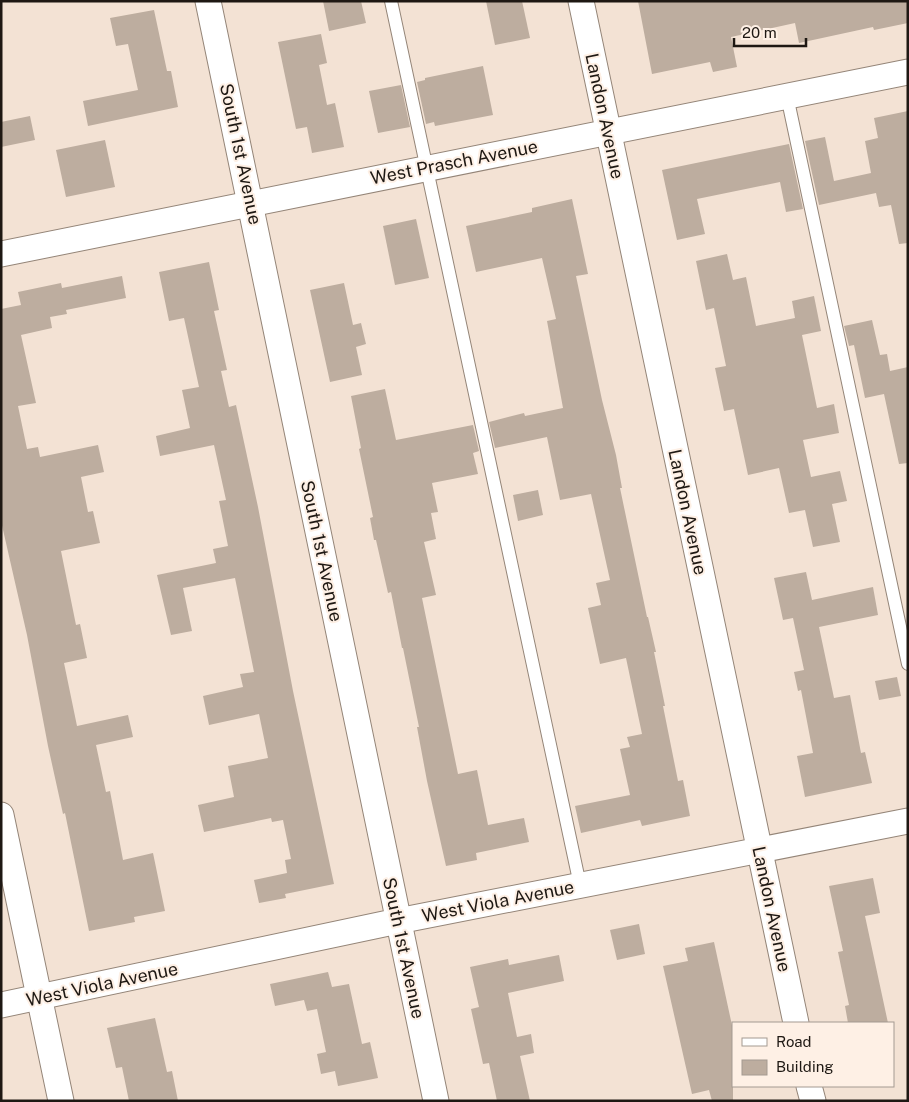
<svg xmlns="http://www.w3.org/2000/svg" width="909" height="1102" font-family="'Public Sans',sans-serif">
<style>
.building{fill:#bdad9f}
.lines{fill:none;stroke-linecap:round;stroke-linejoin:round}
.service-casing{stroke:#948578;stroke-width:14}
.minor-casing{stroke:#948578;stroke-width:27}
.service{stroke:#fff;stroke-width:12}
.minor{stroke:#fff;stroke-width:25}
.labels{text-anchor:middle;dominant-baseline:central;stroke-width:4;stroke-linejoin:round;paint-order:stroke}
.street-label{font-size:18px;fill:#1e1813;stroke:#fef0e5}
</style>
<rect width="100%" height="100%" fill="#f3e2d4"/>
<g class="building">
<path d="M323 1H361L366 23 329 31Z"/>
<path d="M486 1H522L530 38 495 45Z"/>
<path d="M638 1H908V23L874 30 873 27 799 43 795 23 731 37 737 67 713 72 710 62 652 74Z"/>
<path d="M154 10 167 71H171L178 107 88 126 83 101 138 90 128 44 116 46 110 18Z"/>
<path d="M321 34 327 63 319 65 327 105 335 103 344 147 312 153 307 127 296 129 278 42Z"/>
<path d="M483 66 493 115 435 126 434 122 426 124 417 82 425 80V78Z"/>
<path d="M401 85 410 127 378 133 369 91Z"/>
<path d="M908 111V243L899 244 891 205 879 207 876 193 819 205 805 141 825 137 834 181 871 173 865 141 878 138 874 118Z"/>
<path d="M30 116 35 140 1 147V122Z"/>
<path d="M105 140 115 187 66 197 56 150Z"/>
<path d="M789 144 803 209 786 212 780 182 697 199 705 234 677 240 662 170Z"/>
<path d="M572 199 588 274 576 276 602 400 616 455 622 488H620L647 617H648L656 652H654L665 706H663L678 781 683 780 690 816 642 826 640 820 581 833 575 806 630 795 620 749 630 747 627 737 642 734 626 658 600 664 588 608 601 605 596 583 610 580 591 494 560 500 547 437 495 448 489 422 524 413 525 416 563 408 547 321 556 319 542 258 476 272 466 226 532 212V208Z"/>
<path d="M416 219 429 278 395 285 383 226Z"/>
<path d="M727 254 733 280 746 277 756 326 795 318 792 301 814 296 821 331 802 335 817 408 834 404 839 433 803 440 811 477 840 471 847 501 832 504 840 542 813 547 805 510 789 513 779 468 748 475 734 409 724 411 715 368 726 366 714 308 706 310 696 261Z"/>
<path d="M209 262 219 310 214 311 227 370 221 371 229 407 236 405 258 507 293 691 334 884 285 894 286 898 259 903 254 880 287 873 285 860 291 859 283 820 272 822 271 818 204 832 198 805 234 797 228 766 268 758 259 714 209 725 203 696 243 687 240 674 254 672 235 578 183 588 192 631 171 635 157 575 216 563 213 549 228 546 219 501 226 500 214 445 160 456 156 436 190 428 182 390 199 387 184 318 169 321 159 272Z"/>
<path d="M122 276 126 298 66 310 67 314 50 317 52 328 21 335 36 403 18 406 27 449 38 447 40 457 98 445 104 472 81 477 88 512 93 511 100 543 61 551 76 625 80 624 87 658 64 663 77 726 128 715 133 737 96 745 106 792 110 791 123 860 153 853 165 911 134 917 135 922 89 931 65 813 63 814 48 746 27 635 1 521V309L21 305 18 292 61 283 62 288Z"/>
<path d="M344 283 353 325 361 323 366 344 356 347 362 375 330 382 310 290Z"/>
<path d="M872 320 880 355 887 354 890 371 908 367V463L899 464 884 394 865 398 854 345 849 346 844 326Z"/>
<path d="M385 389 396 440 473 425 479 451 473 453 478 474 432 483 438 512 431 513 436 539 424 542 436 595 422 598 458 774 477 770 488 825 524 818 529 842 476 853 477 860 446 866 427 781 417 727H419L403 648H402L391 592 388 593 376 540H374L370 518 373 517 359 449 361 448 351 396Z"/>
<path d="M538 490 543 515 518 521 513 495Z"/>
<path d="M806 572 812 600 873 587 878 615 819 627 834 698 850 695 861 753 865 752 872 783 805 797 797 756 813 753 801 690 798 691 794 672 804 670 793 618 783 620 774 578Z"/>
<path d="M897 677 901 696 879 700 875 681Z"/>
<path d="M873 878 880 913 865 916 888 1023H848L845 1006 849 1005 838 952 843 951 829 886Z"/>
<path d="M639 924 645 954 617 960 610 930Z"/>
<path d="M714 942 733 1030V1101H712L709 1090 692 1094 663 966 688 961 685 948Z"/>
<path d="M559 955 564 981 508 993 517 1037 531 1034 534 1053 520 1056 530 1101H497L489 1063 483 1064 471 1009 479 1007 470 967 508 959 509 965Z"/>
<path d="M328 972 332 987 349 984 362 1044 370 1042 378 1078 338 1086 335 1071 321 1074 317 1054 326 1052 317 1009 307 1011 304 1000 275 1006 270 984Z"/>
<path d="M155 1018 167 1072 172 1071 178 1101H129L122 1067 116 1068 107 1028Z"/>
</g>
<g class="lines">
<defs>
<g id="service">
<path d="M391 1 580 885"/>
<path d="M787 96 908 664"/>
</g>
<g id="minor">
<path d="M208 1 436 1101"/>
<path d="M581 1 796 1023"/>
<path d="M1 254 908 72"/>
<path d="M1 815 61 1101"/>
<path d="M1 1005 398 921 908 821"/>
<path d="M809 1086 813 1101"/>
</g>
</defs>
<use href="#service" class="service-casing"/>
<use href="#minor" class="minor-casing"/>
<use href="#service" class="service"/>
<use href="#minor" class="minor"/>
</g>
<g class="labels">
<g class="street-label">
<text transform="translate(605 116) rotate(78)">Landon Avenue</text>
<text transform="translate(241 154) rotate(78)">South 1st Avenue</text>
<text transform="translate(454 162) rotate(-11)">West Prasch Avenue</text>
<text transform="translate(688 512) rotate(78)">Landon Avenue</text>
<text transform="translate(322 551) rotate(78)">South 1st Avenue</text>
<text transform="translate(498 901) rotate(-11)">West Viola Avenue</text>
<text transform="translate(772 909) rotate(78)">Landon Avenue</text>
<text transform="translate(404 948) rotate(78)">South 1st Avenue</text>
<text transform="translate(102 984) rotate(-12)">West Viola Avenue</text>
</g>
</g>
<rect width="909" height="1102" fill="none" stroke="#1e1813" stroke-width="5"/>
<rect x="732" y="1022" width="162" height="65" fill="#fef0e5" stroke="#a49a91"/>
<rect x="742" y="1038" width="25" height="8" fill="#ffffff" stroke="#a49a91"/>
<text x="776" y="1047" font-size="15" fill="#1e1813">Road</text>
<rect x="742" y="1060" width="25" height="15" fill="#bdad9f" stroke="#a49a91"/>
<text x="776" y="1072" font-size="15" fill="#1e1813">Building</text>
<path d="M734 38v8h72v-8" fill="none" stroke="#1e1813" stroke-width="2.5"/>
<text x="742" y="38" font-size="15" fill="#1e1813" stroke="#fef0e5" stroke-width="4" paint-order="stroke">20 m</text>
</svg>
